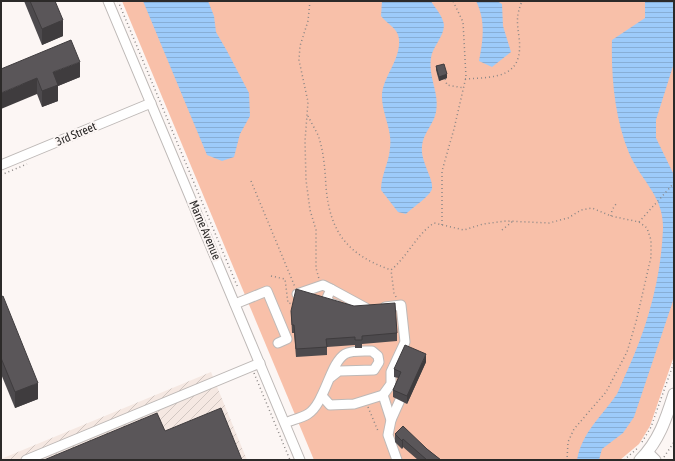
<svg xmlns="http://www.w3.org/2000/svg" width="675" height="461" font-family="'Asap Condensed',sans-serif">
<style>
.industrial{fill:url(#industrial-furrows)}
.green{fill:#f8c0a9}
.water{fill:url(#water-rules)}
.lines{fill:none;stroke-linecap:round;stroke-linejoin:round}
.minor-casing{stroke:#beb9b7;stroke-width:11}
.major-casing{stroke:#beb9b7;stroke-width:13}
.path{stroke:#8b8786;stroke-width:1.5;stroke-dasharray:1 3;stroke-linecap:butt}
.minor{stroke:#fff;stroke-width:9}
.major{stroke:#fff;stroke-width:11}
.wall{fill:#4d4a4d}
.shaded-wall{fill:#3f3c3e}
.building{fill:#5a5659;stroke:#3f3c3e}
.labels{text-anchor:middle;dominant-baseline:central;stroke-width:4;stroke-linejoin:round;paint-order:stroke}
.street-label{font-size:12px;fill:#2c2a29;stroke:#fcf6f4}
</style>
<defs>
<pattern id="industrial-furrows" width="10" height="10" patternUnits="userSpaceOnUse"><rect width="10" height="10" fill="#f5e8e2"/><path d="M-1 1l2-2M0 10L10 0M9 11l2-2" fill="none" stroke="#d2c7c2"/></pattern>
<pattern id="water-rules" width="6" height="5" patternUnits="userSpaceOnUse"><rect width="6" height="5" fill="#9dcbfa"/><path d="M0 2.5h6" fill="none" stroke="#87aed6"/></pattern>
</defs>
<rect width="100%" height="100%" fill="#fcf6f4"/>
<path class="industrial" d="M211 372 247 460H1V459Z"/>
<path class="green" d="M122 1H674V356L650 426 639 444 620 460H314Z"/>
<g class="water">
<path d="M143 1H208L214 16 216 32 227 51 249 93 250 116 240 134 234 157 222 161 207 155Z"/>
<path d="M382 1H431C435 8 443 16 444 25 444 37 432 47 431 58 428 77 440 94 436 112 434 124 423 133 422 146 420 161 434 179 432 189 430 196 412 208 406 214L398 212 381 190C381 175 389 163 390 148 393 131 381 112 382 94 384 75 401 59 399 39 398 28 387 24 381 16Z"/>
<path d="M476 1H497L502 4 503 26 511 52 492 67 479 61C483 40 486 21 476 1Z"/>
<path d="M645 1H674V63L656 120V138L674 175V298L634 417 623 433 602 449 599 460H577C582 432 602 416 617 394 621 386 624 377 628 369 648 325 661 278 663 229 664 196 641 181 629 153 615 119 611 78 612 40L645 18Z"/>
</g>
<g class="lines">
<defs>
<g id="minor">
<path d="M108 1 300 460"/>
<path d="M1 165 151 103"/>
<path d="M297 294 323 285 331 289"/>
<path d="M235 304 267 291 287 339 278 343"/>
<path d="M337 305 330 303 327 298 331 289 366 308"/>
<path d="M383 395 391 420 388 435 397 460"/>
<path d="M322 396 330 405 354 404 383 395 391 384V372L405 342 401 305 385 307"/>
<path d="M391 420 400 400"/>
<path d="M285 423C292 420 301 418 308 414 325 403 330 363 345 354 351 350 365 351 372 351L378 356 379 362 374 370 339 371 330 378"/>
<path d="M648 452 656 460"/>
<path d="M26 460 260 363"/>
</g>
<path id="major" d="M640 460C659 441 666 419 674 394"/>
</defs>
<use href="#minor" class="minor-casing"/>
<use href="#major" class="major-casing"/>
<g class="path">
<path d="M118 1 238 288"/>
<path d="M310 1 308 21 300 46 299 60 308 102 305 141 306 180 310 210 316 230V268L319 279"/>
<path d="M445 79 447 85 464 88"/>
<path d="M465 79C497 77 524 78 519 37 517 22 516 16 522 1"/>
<path d="M308 116C311 122 315 129 318 135 324 152 325 170 326 187 330 233 348 255 391 270"/>
<path d="M1 175 27 164"/>
<path d="M251 181 295 287"/>
<path d="M611 216 612 210 616 204"/>
<path d="M639 222 674 183"/>
<path d="M442 225V171L454 129 466 77 463 22 453 1"/>
<path d="M502 230 513 221"/>
<path d="M271 276 285 279 288 303 294 304"/>
<path d="M396 297 394 293 391 270C408 256 416 235 434 223L464 230 483 224 506 221 549 223 568 218 581 210 592 208 611 216 639 222 647 228 651 240V257L636 322 627 352 606 392 574 429 568 442 567 460"/>
<path d="M254 373 290 460"/>
<path d="M368 407 378 431"/>
<path d="M642 442 651 427 674 362"/>
<path d="M664 457 674 442"/>
<path d="M624 460 639 447"/>
</g>
<use href="#minor" class="minor"/>
<use href="#major" class="major"/>
</g>
<g class="wall">
<path d="M24 1H55L63 36 42 45Z"/>
<path d="M436 66 447 78 439 81 436 70Z"/>
<path d="M1 69 80 77 58 86V101L42 107 37 94Z"/>
<path d="M1 297 38 399 15 408 1 374Z"/>
<path d="M291 311 397 333V341L362 344V348H355V345L327 347V355L296 357 294 333H292Z"/>
<path d="M426 362 407 404 393 397V390L398 378 394 377V369Z"/>
<path d="M395 434 427 449 441 460H418L403 447 402 449 395 442Z"/>
</g>
<g class="shaded-wall">
<path d="M63 20V36L42 45V29Z"/>
<path d="M80 62V77L58 86V101L42 107V91L53 72Z"/>
<path d="M447 74V78L439 81V77Z"/>
<path d="M37 78V94L1 109V93Z"/>
<path d="M426 354V362L407 404V396Z"/>
<path d="M38 383V399L15 408V392Z"/>
<path d="M403 439V447L402 449V441Z"/>
</g>
<g class="building">
<path d="M30 1H55L63 20 42 29Z"/>
<path d="M71 40 80 62 53 72 58 85 42 91 37 78 1 93V69Z"/>
<path d="M444 64 447 74 439 77 436 66Z"/>
<path d="M296 289 354 306 395 303 397 333 362 336V340H355V337L326 339 327 347 296 349 294 325H292L291 311Z"/>
<path d="M3 296 38 383 15 392 1 358V297Z"/>
<path d="M405 345 426 354 407 396 393 390 401 372 394 369Z"/>
<path d="M221 408 242 460H44L157 413 165 431Z"/>
<path d="M403 426 427 449 441 460H427L403 439 402 441 395 434Z"/>
</g>
<g class="labels">
<g class="street-label">
<text transform="translate(76 134) rotate(-23)">3rd Street</text>
<text transform="translate(205 230) rotate(67)">Marne Avenue</text>
</g>
</g>
<rect width="675" height="461" fill="none" stroke="#2c2a29" stroke-width="4"/>
</svg>
